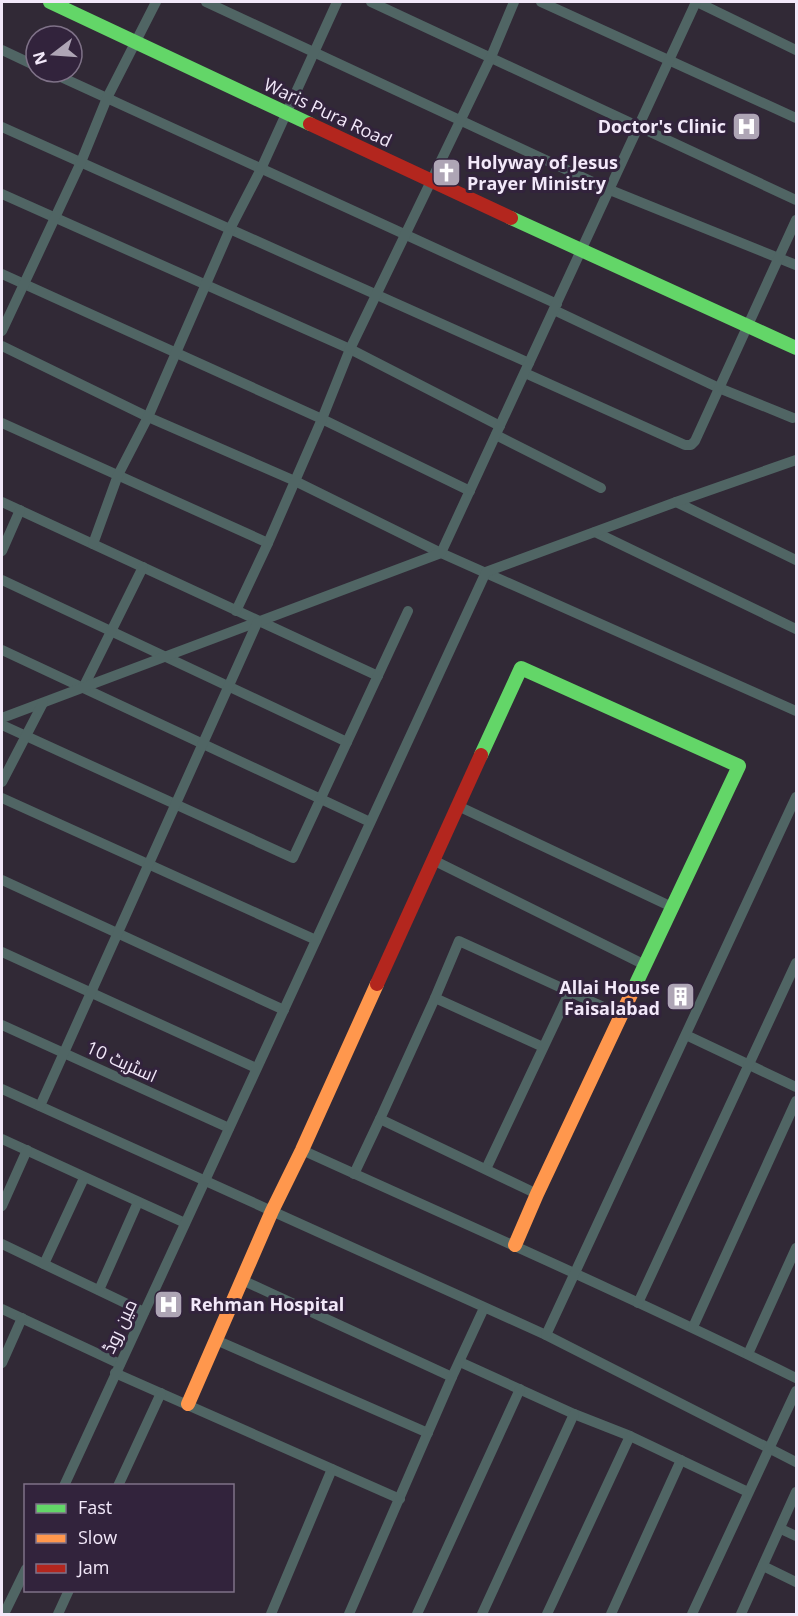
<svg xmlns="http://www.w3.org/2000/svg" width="798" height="1616" font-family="'Open Sans',Cairo,sans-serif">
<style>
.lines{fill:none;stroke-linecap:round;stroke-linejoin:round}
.street{stroke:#506564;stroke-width:10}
.fast{stroke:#63d668;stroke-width:14}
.slow{stroke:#ff974d;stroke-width:14}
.jam{stroke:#b3261e;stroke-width:14}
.labels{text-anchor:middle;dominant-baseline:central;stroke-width:6;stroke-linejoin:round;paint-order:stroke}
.street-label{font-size:18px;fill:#f2e8f9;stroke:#32233c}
.poi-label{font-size:18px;font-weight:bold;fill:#f2e8f9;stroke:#32233c;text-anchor:end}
</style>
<rect width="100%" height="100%" fill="#312936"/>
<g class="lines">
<g class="street">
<path d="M206 2 610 190 796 265"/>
<path d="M371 2 796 200"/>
<path d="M541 2 796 118"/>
<path d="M697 2 796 50"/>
<path d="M2 50 36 66"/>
<path d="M50 72 557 304"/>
<path d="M2 127 529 363"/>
<path d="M2 194 350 349 500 426"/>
<path d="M2 274 322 419 470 491"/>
<path d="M554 310 719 388 793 418"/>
<path d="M2 331 81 162 107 98 156 2"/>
<path d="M2 346 148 417 295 481 441 553 796 711"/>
<path d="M525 373 685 445H691L695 441 796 220"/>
<path d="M2 423 268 543"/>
<path d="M496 435 601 488"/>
<path d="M2 502 378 676"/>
<path d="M676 502 796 560"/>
<path d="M595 532 796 629"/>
<path d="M93 544 118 475 148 417 230 229 261 169 337 2"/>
<path d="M2 551 20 510"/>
<path d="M2 580 347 742"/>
<path d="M236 611 268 543 322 419 350 349 491 57 514 2"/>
<path d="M2 650 370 822"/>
<path d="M83 688 143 567"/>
<path d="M2 718 441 553 696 2"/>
<path d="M2 725 293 858 408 611"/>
<path d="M2 782 43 703"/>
<path d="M2 798 316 940"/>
<path d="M458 806 672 907"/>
<path d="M433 860 645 965"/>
<path d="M2 880 284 1010"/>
<path d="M2 952 256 1068"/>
<path d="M435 998 543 1047"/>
<path d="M2 1025 229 1128"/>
<path d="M686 1035 796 1087"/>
<path d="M2 1089 546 1335 796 1462"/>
<path d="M40 1106 257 623"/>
<path d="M2 1139 185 1223"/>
<path d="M302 1150C467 1225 634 1298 796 1378"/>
<path d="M486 1169 570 991"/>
<path d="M354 1174 380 1119"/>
<path d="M537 1194 380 1119 435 998 459 941 621 1015"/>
<path d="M2 1206 27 1150"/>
<path d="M2 1244 144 1312"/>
<path d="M44 1264 84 1178"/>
<path d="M242 1280 452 1377"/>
<path d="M99 1290 138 1202"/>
<path d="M638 1303 796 963"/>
<path d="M2 1309 120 1364"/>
<path d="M693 1327 796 1101"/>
<path d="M546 1335 796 797"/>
<path d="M216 1340 428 1433"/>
<path d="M748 1354 796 1248"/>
<path d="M460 1362 574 1414 630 1436 748 1492"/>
<path d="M2 1363 22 1318"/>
<path d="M115 1373 400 1499"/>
<path d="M64 1486 486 572 676 502 796 460"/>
<path d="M118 1486 161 1393"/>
<path d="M781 1529 796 1536"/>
<path d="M763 1566 796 1582"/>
<path d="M4 1614 26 1569"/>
<path d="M58 1614 69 1590"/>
<path d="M271 1614 332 1469"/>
<path d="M349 1614 452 1377 484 1308"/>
<path d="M417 1614 520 1389"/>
<path d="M482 1614 574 1414"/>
<path d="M547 1614 630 1436"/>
<path d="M611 1614 681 1460"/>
<path d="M692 1614 796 1391"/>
<path d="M741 1614 796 1492"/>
</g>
<g class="fast">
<path d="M50 2 310 124"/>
<path d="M511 218 796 348"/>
<path d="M481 755 521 668 739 766 634 988"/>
</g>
<g class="slow">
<path d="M515 1245 537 1194 634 988"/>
<path d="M188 1404 272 1211 302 1150 377 984"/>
</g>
<g class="jam">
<path d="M310 124 511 218"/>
<path d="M377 984 481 755"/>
</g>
</g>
<defs>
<symbol id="hospital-square" viewBox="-11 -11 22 22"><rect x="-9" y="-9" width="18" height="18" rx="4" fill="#aea5b5" stroke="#32233c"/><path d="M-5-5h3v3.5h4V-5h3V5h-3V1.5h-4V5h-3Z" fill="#fff"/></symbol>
<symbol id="church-square" viewBox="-11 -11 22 22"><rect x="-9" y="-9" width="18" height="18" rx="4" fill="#aea5b5" stroke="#32233c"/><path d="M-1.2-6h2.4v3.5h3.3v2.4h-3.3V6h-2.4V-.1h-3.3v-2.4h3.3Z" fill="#fff"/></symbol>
<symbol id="building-square" viewBox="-11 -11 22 22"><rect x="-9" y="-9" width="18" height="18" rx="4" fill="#aea5b5" stroke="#32233c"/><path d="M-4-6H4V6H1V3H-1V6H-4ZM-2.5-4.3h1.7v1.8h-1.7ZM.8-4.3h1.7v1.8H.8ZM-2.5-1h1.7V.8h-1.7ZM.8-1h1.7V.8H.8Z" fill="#fff"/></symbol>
</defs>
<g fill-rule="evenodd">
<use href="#hospital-square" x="730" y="110" width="33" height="33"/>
<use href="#church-square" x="430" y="156" width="33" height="33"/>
<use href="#building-square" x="664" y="980" width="33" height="33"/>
<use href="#hospital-square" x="152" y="1288" width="33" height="33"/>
</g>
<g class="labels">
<g class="street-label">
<text transform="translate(328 112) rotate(25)">Waris Pura Road</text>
<text transform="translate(122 1061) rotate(24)">اسٹریٹ 10</text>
<text transform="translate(119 1326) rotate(-65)">مین روڈ</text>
</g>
<g class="poi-label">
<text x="726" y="126">Doctor's Clinic</text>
<text x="467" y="162" text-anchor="start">Holyway of Jesus<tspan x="467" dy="21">Prayer Ministry</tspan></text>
<text x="660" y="987">Allai House<tspan x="660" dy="21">Faisalabad</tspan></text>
<text x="190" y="1304" text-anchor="start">Rehman Hospital</text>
</g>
</g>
<rect width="798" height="1616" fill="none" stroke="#f2e8f9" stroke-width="6"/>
<rect x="24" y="1484" width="210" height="108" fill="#32233c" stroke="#7f7288" stroke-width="1.5"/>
<rect x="36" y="1504" width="30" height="9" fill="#63d668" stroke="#7f7288" stroke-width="1.5"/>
<text x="78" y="1514" font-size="18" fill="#f2e8f9">Fast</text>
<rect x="36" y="1534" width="30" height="9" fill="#ff974d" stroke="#7f7288" stroke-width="1.5"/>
<text x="78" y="1544" font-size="18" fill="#f2e8f9">Slow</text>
<rect x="36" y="1564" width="30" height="9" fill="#b3261e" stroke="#7f7288" stroke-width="1.5"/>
<text x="78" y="1574" font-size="18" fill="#f2e8f9">Jam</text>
<g transform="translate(54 54) rotate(253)"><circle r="28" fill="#32233c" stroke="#7f7288" stroke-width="1.5"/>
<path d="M0-4.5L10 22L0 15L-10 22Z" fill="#aea5b5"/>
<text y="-9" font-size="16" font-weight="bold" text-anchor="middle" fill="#f2e8f9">N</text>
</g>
</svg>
